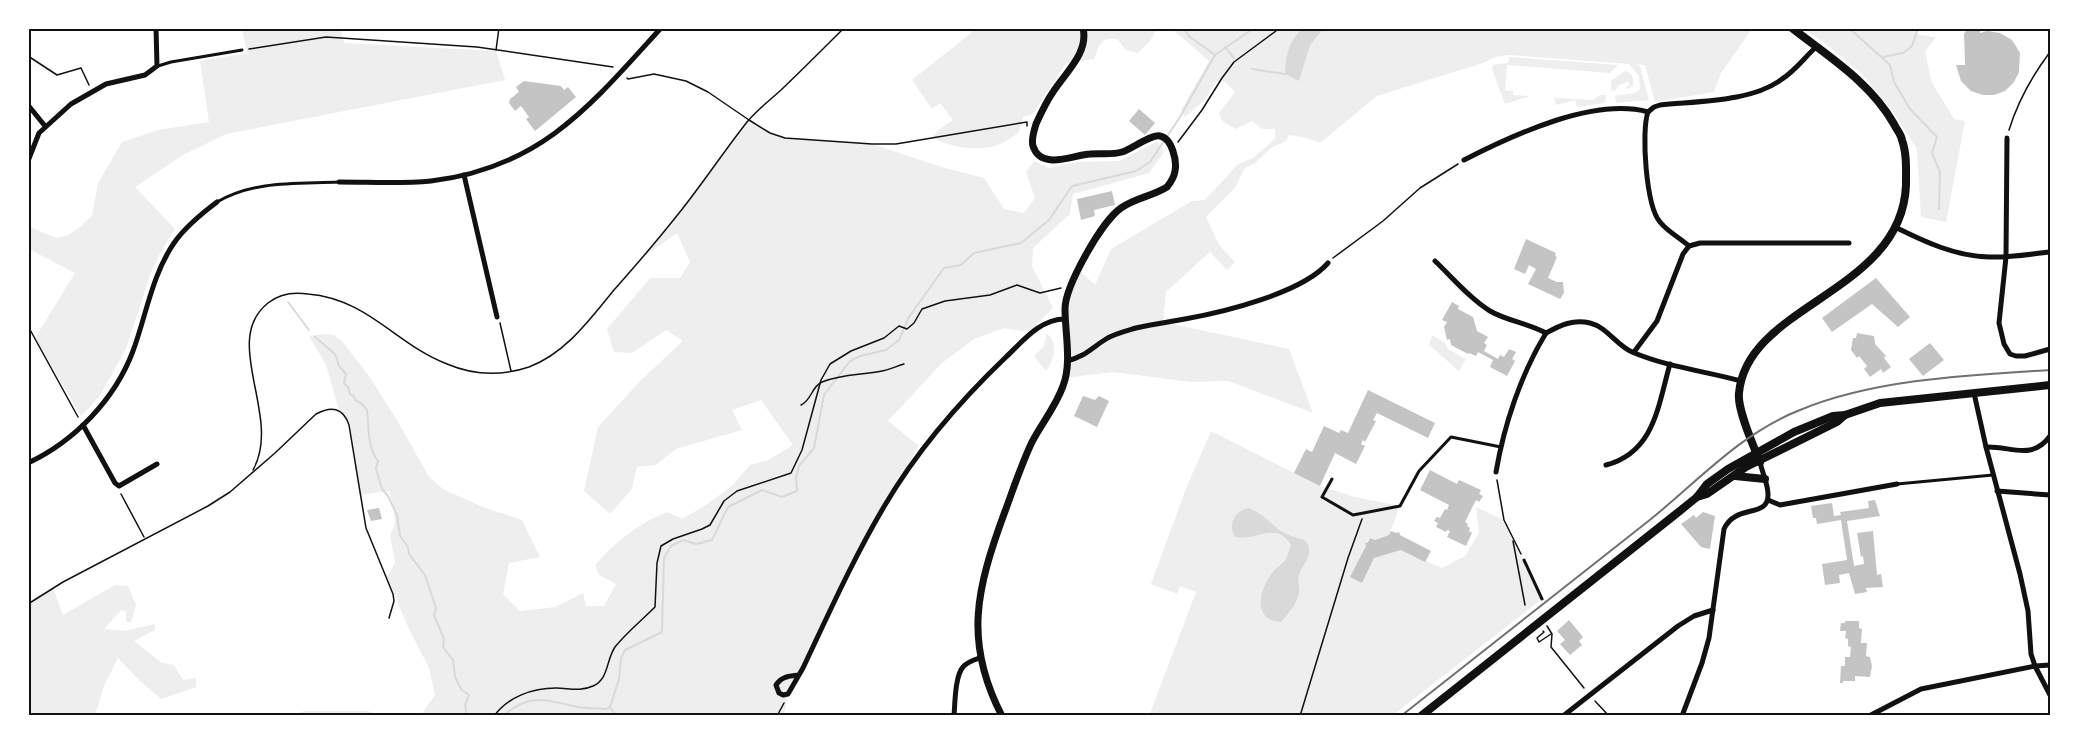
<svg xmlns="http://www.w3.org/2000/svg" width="2079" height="744" font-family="Quicksand,sans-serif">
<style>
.green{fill:#eee}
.water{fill:#d9d9d9}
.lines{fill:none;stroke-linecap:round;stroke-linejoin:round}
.stream{stroke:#d9d9d9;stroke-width:2}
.building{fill:#c4c4c4}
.path{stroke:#111;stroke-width:1.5}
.service{stroke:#111;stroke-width:3}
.minor{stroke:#111;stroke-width:5}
.tertiary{stroke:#111;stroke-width:7}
.secondary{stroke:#111;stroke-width:8}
.rail{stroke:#707070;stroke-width:2}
.neatline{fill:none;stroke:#111;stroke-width:2}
</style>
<rect width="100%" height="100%" fill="#fff"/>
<g class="green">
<path d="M242 29H341L344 43 496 51 505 80 226 134 183 155 135 187 175 229 160 253 150 275 126 349 99 397 81 416 35 338 75 273 29 249 28 226 56 238 68 235 80 227 92 215 98 183 122 142 157 130 209 122 200 61 247 53Z"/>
<path d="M976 29H1157L1150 41 1138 53 1126 50 1117 39C1100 37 1100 44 1094 59L1066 63 1033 114 1023 117C1022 121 1021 128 1019 131 1018 133 1014 136 1012 137 990 155 956 149 932 138L938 130 953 120 940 103 932 109 912 80Z"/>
<path d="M1172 29H1752L1721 73 1714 92 1655 102 1645 65 1635 64 1640 66 1649 100 1616 103 1615 96 1635 93 1640 89 1639 76 1629 64 1509 55 1495 57 1483 63 1377 96 1320 143 1307 138 1289 135 1286 141 1271 148 1255 163 1245 168 1235 188 1206 217 1219 245 1235 262 1227 270 1210 252 1166 292 1163 322 1289 349 1313 413 1228 381 1191 382 1113 372 1065 378V306L1078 269 1095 285 1111 249 1192 201 1205 200 1238 164 1253 158 1275 139V129H1262L1252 121 1236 129 1222 121 1219 113 1235 92 1222 79 1215 83 1204 101 1185 117 1181 110 1209 61Z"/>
<path d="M1804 29H1913L1920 35 1936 37 1925 52 1932 83 1954 119 1965 121 1946 222 1921 217 1917 149 1893 112 1862 74 1826 44Z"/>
<path d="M1509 57 1618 65 1610 73 1507 65 1505 90 1513 91V95L1530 96 1505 104 1492 69 1493 65 1508 63Z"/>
<path d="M1625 71C1632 72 1634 79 1633 86L1627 89 1625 88 1630 85 1628 81 1618 86 1616 90 1611 91V81Z"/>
<path d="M1600 95H1606L1605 103 1577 107 1575 100 1556 105 1554 98 1593 100Z"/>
<path d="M749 120 770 133 785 138 872 144 942 167 984 178 1004 209 1024 213 1035 198 1026 172 1034 161 1049 168 1077 162 1119 161 1158 141 1164 152 1149 173 1073 194 1070 214 1033 248 1032 266 1053 308 1029 332 1004 328 974 339 942 363 888 421 919 446 885 505 788 694 784 715H421L435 695 429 668 408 627 387 577 395 563 390 535 395 525 394 511 389 491 359 495 349 425 346 417 339 410 326 365 309 336 324 334 333 335 341 340 369 376 397 420 429 477 443 489 485 508 522 520 540 557 509 563 503 594 520 611 555 607 583 593 586 606H604L616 584 599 575 595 565C615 542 639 523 667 512L682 519 706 505 733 485 750 465 768 460 793 445 761 400 732 410 742 430 676 449 656 465 637 467 632 489 610 514 584 491 598 427 641 380 683 341 666 330 632 353 614 352 607 329 650 278H680L690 262 677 233 642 258 682 209Z"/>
<path d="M1047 333C1059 346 1054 358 1046 371L1034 356 1044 346Z"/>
<path d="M1432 335 1444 342 1448 349 1466 359 1459 371 1429 345Z"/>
<path d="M1211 431 1320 486 1355 497 1400 506 1389 535 1375 540 1370 538 1365 543 1366 546 1351 577 1362 583 1374 558 1401 550 1442 568 1465 556 1479 533 1476 507 1504 520 1542 599 1393 715 1149 716 1196 592 1180 586 1177 594 1151 584 1187 486Z"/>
<path d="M115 585 128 586 136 605 131 622H126V612L121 610 104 629 125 631 155 624V630L134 641 162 663 174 665 183 680 196 678V687L161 699 140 681 118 658 104 686 95 715 29 716V604L53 588 63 615Z"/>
<path d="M304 711H368L376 715H296Z"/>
</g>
<g class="water">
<path d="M1303 28 1323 29 1310 45 1299 81 1285 74C1286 55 1288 42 1303 28Z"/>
<path d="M1249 508C1263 514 1267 520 1278 529 1287 536 1297 537 1306 541 1315 556 1303 562 1299 575 1297 581 1300 588 1299 594 1296 605 1288 614 1281 622 1251 620 1260 589 1272 573 1276 567 1282 565 1286 559 1288 555 1289 550 1291 545 1276 520 1254 542 1235 537 1227 525 1236 509 1249 508Z"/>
</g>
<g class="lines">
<g class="stream">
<path d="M1183 28 1190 37 1215 55"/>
<path d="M1849 28 1890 65 1894 82 1910 109 1937 137 1932 153 1940 172 1939 209"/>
<path d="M1225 47 1234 58"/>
<path d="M1883 57 1903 53 1912 46 1918 28"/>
<path d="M1252 69 1285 74"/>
<path d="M288 302 309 330"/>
<path d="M315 337 335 354 339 366 346 374 344 383 348 387 350 394 354 396 355 400 361 403 367 410C369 427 367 447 378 461L376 469 382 489 388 496 397 515 400 536 408 547 409 554 425 575 436 608 434 615 444 639 443 647 453 660 455 677 461 689 469 695 465 705 467 716"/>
<path d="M610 707 616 716"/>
<path d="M503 716C527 694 545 699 573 706 584 709 596 708 606 709L610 707 619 679 621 658 625 650 662 632 664 558 671 546 683 540 696 544 712 540 728 507 762 490 782 497 797 491 796 478 799 466 814 448 824 395 850 361 860 356 886 350 899 340 909 317 944 268 961 265 974 253 1021 243 1049 220 1072 186 1136 171 1150 162 1180 117 1215 55 1254 28"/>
</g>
</g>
<g class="building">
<path d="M1968 28H1980V33L1987 31 2000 33 2012 40 2017 48 2020 53 2019 72 2014 82 2005 91 1994 95H1983L1971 91 1961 81 1956 65H1965L1964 34Z"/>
<path d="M524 81 561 86 564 90 568 87 576 97 535 131 526 119 529 117 521 106 515 111 509 103 510 99 519 92 516 87Z"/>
<path d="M1139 109 1155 123 1145 135 1129 121Z"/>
<path d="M1112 191 1115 205 1094 210 1095 216 1081 220 1077 199Z"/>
<path d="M1526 239 1556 253 1555 256 1557 257 1548 278 1557 282H1563L1564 293 1560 299 1528 284 1536 269 1529 265 1525 274 1514 269Z"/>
<path d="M1876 278 1910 317 1898 327 1872 304 1832 332 1822 318Z"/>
<path d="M1452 302 1459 306 1458 309 1473 317 1477 331 1488 337 1484 343 1487 345 1484 351 1498 359 1500 355 1504 357 1509 349 1516 352 1512 359 1515 361 1507 376 1490 367 1493 360 1478 352 1476 356 1469 353 1468 354 1451 345 1450 339 1447 340 1444 327 1447 322 1442 320Z"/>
<path d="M1857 333 1874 336 1875 344 1886 356 1884 358 1891 367 1883 373 1881 369 1870 377 1864 369 1867 366 1859 356 1857 358 1851 350 1853 338H1856Z"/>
<path d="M1930 343 1944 360 1923 376 1909 359Z"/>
<path d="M1368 390 1435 423 1428 438 1377 413 1373 420 1376 421 1365 442 1363 440 1361 444 1365 446 1356 464 1335 453 1320 486 1294 473 1306 449 1312 452 1324 426 1339 433 1341 430 1348 433Z"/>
<path d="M1083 396 1095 400 1099 396 1109 401 1097 427 1074 416Z"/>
<path d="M1430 470 1457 484 1459 480 1481 490 1479 494 1483 496 1479 502 1476 500 1465 522 1468 524 1467 526 1470 528 1469 531 1472 533 1466 546 1447 537 1450 531 1447 530 1446 532 1436 527 1438 523 1434 521 1437 517 1440 518 1445 509 1447 510 1449 505 1420 490Z"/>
<path d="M1875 500 1880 516 1847 521 1854 566 1864 564 1863 556 1861 557 1857 533 1873 531 1877 575 1881 574 1883 587 1866 588 1867 592 1855 594 1849 573 1839 575 1840 583 1825 585 1822 564 1847 560 1841 520 1817 524 1816 518H1813L1811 506 1832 503 1834 516 1841 515 1840 512 1869 508 1868 501Z"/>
<path d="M379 508 382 519 371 521 367 510Z"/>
<path d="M1703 512 1715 516 1710 549 1701 547 1681 524 1694 515 1696 518Z"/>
<path d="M1391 531 1396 533 1399 532 1400 535 1431 551 1425 562 1401 550 1374 558 1362 583 1350 577 1366 546 1365 543 1368 542 1370 538 1375 540 1389 535Z"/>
<path d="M1569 620 1583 637 1579 641 1582 645 1570 655 1560 644 1565 640 1557 631Z"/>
<path d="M1845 621H1859V628L1862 629 1861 643H1867L1866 656 1870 657 1872 666 1870 677 1855 676V681H1843V683H1840L1841 666H1845V657H1850L1851 647 1848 646V639L1845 638 1846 631H1840L1841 623H1845Z"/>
</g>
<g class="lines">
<g class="path">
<path d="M249 49 326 37 477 47 613 67"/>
<path d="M496 50 499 28"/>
<path d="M28 56 57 75 81 68 89 85"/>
<path d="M627 78 628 79 654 74 686 81 708 92 749 120 770 133 785 138 872 144H896L1027 122V126"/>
<path d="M2009 130C2018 101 2032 76 2050 52"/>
<path d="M1178 142 1202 110 1222 78 1234 62 1280 28"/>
<path d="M1333 258 1383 221 1420 188 1458 164"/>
<path d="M500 323 511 371"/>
<path d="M28 326 78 417"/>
<path d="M801 405C812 400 811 387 822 382 841 374 862 375 882 371 889 370 897 366 904 364"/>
<path d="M253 470C283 417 220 341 268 303 279 294 294 292 308 294 368 299 395 344 447 364 473 375 502 376 529 367 566 353 590 319 614 290 638 263 661 236 683 208 705 180 725 150 747 122 757 110 770 100 781 90 802 70 823 49 844 28"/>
<path d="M1497 480 1504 520 1521 554"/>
<path d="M121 494 144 537"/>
<path d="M1513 541 1525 605"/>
<path d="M28 604 63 582 208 506 230 492 275 453 316 414C331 406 343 407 349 425L366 528 393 594 394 601 389 618"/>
<path d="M1547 626 1552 634 1551 647 1584 688"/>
<path d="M1543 631 1544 632 1537 638 1539 642 1551 634"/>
<path d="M1595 701 1609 716"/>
<path d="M494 716C508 697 532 688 556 688 569 688 580 692 593 686 609 679 606 660 615 647 626 633 642 620 655 607L657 563 661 546 673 539 702 529 710 525 724 501 737 491 791 473 802 450 821 380 830 364 851 351 884 338 899 326 907 329 914 323 922 309 945 301 990 295 1017 285 1040 293 1061 288"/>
<path d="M777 716 784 703"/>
<path d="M1300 716 1348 558 1362 519"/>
</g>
<g class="service">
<path d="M158 66 171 62 242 50"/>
<path d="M217 202C255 180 297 184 339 182"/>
<path d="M1332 479 1322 497 1353 515 1400 506 1419 471 1451 437 1501 447"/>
<path d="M1897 484 1993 475"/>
<path d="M1524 560 1542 599"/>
</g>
<g class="minor">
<path d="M28 105 45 126"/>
<path d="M1648 112 1654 107 1660 105C1697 101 1752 102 1782 79 1795 71 1805 57 1816 47"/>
<path d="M1648 112C1641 131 1646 206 1660 222 1668 232 1680 238 1689 246"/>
<path d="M2007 138 2006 257 1999 323 2004 344 2010 354 2016 356H2025L2050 349"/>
<path d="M1464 160C1513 135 1594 97 1648 112"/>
<path d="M28 161 39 133 71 104 106 84 145 75 157 66 156 28"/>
<path d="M464 175 497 317"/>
<path d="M339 182C370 182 401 184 431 181 541 168 591 105 661 28"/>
<path d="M1895 227C1925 242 1955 256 1989 257 2009 258 2030 254 2050 252"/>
<path d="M1689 246 1700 243H1849"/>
<path d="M1435 261C1452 277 1469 298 1490 311 1507 321 1528 323 1546 333"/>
<path d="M1546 333C1561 325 1573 319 1590 323 1607 327 1616 345 1632 352 1667 367 1705 371 1741 381"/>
<path d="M1634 352 1657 321 1683 254 1689 246"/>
<path d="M1067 361C1086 356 1090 349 1106 339 1114 334 1126 331 1136 328 1152 324 1169 322 1185 319 1224 312 1302 293 1328 263"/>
<path d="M1974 393 1986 447 2020 574 2028 611 2031 654 2035 666 2050 695"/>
<path d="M83 425 115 483 119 486 157 464"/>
<path d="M1986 447C2011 446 2032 461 2050 436"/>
<path d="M28 463C75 441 115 399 133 351 146 316 152 275 174 243 185 227 201 214 217 202"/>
<path d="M1606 465C1655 452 1658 405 1670 364"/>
<path d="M1496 472C1504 425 1521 374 1546 333"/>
<path d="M1997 491 2050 495"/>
<path d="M1768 500 1780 505 1897 484"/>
<path d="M799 675C790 676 782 676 776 685L779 693 783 695 788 694 803 668C829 613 854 557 885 505 918 449 960 401 1006 357 1023 341 1040 319 1065 319"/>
<path d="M954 716C955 703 955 676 963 667 967 662 974 660 980 658"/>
<path d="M1563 716 1678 626 1694 616 1713 610"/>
<path d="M1682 716 1702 663 1709 638 1724 529C1736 503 1769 519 1768 494 1768 484 1762 472 1760 462"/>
<path d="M1869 716 1921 689 2035 666 2050 665"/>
</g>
<path class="tertiary" d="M1002 716C963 641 977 588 1004 514 1013 490 1021 465 1032 442 1042 423 1056 406 1063 386 1072 363 1065 333 1065 309 1065 286 1102 221 1121 208 1135 198 1153 196 1167 187 1171 182 1174 178 1175 171 1177 161 1172 138 1160 136 1151 134 1132 149 1122 152 1112 155 1101 153 1090 154 1073 155 1041 171 1033 146 1031 139 1034 131 1036 124 1041 113 1046 102 1053 92 1065 73 1089 53 1083 28"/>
<g class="secondary">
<path d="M1760 462C1753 445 1737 409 1739 393 1747 304 1902 293 1906 185 1906 170 1907 154 1902 140 1901 134 1896 129 1894 124 1870 82 1829 57 1792 28"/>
<path d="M1735 476 1765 479"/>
<path d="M1697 497 1707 494 1746 467 1837 422 1845 415"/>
<path d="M1421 716 1676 514 1697 497 1707 484 1728 469 1794 432 1833 416 1845 415 1880 403 2050 385"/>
</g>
<path class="rail" d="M1401 716C1484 650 1568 585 1651 519 1699 480 1741 433 1800 410 1875 379 1970 375 2050 370"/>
</g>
<rect width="2079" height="744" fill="none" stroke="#ffffff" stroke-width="60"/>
<rect x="30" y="30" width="2019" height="684" class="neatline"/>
</svg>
